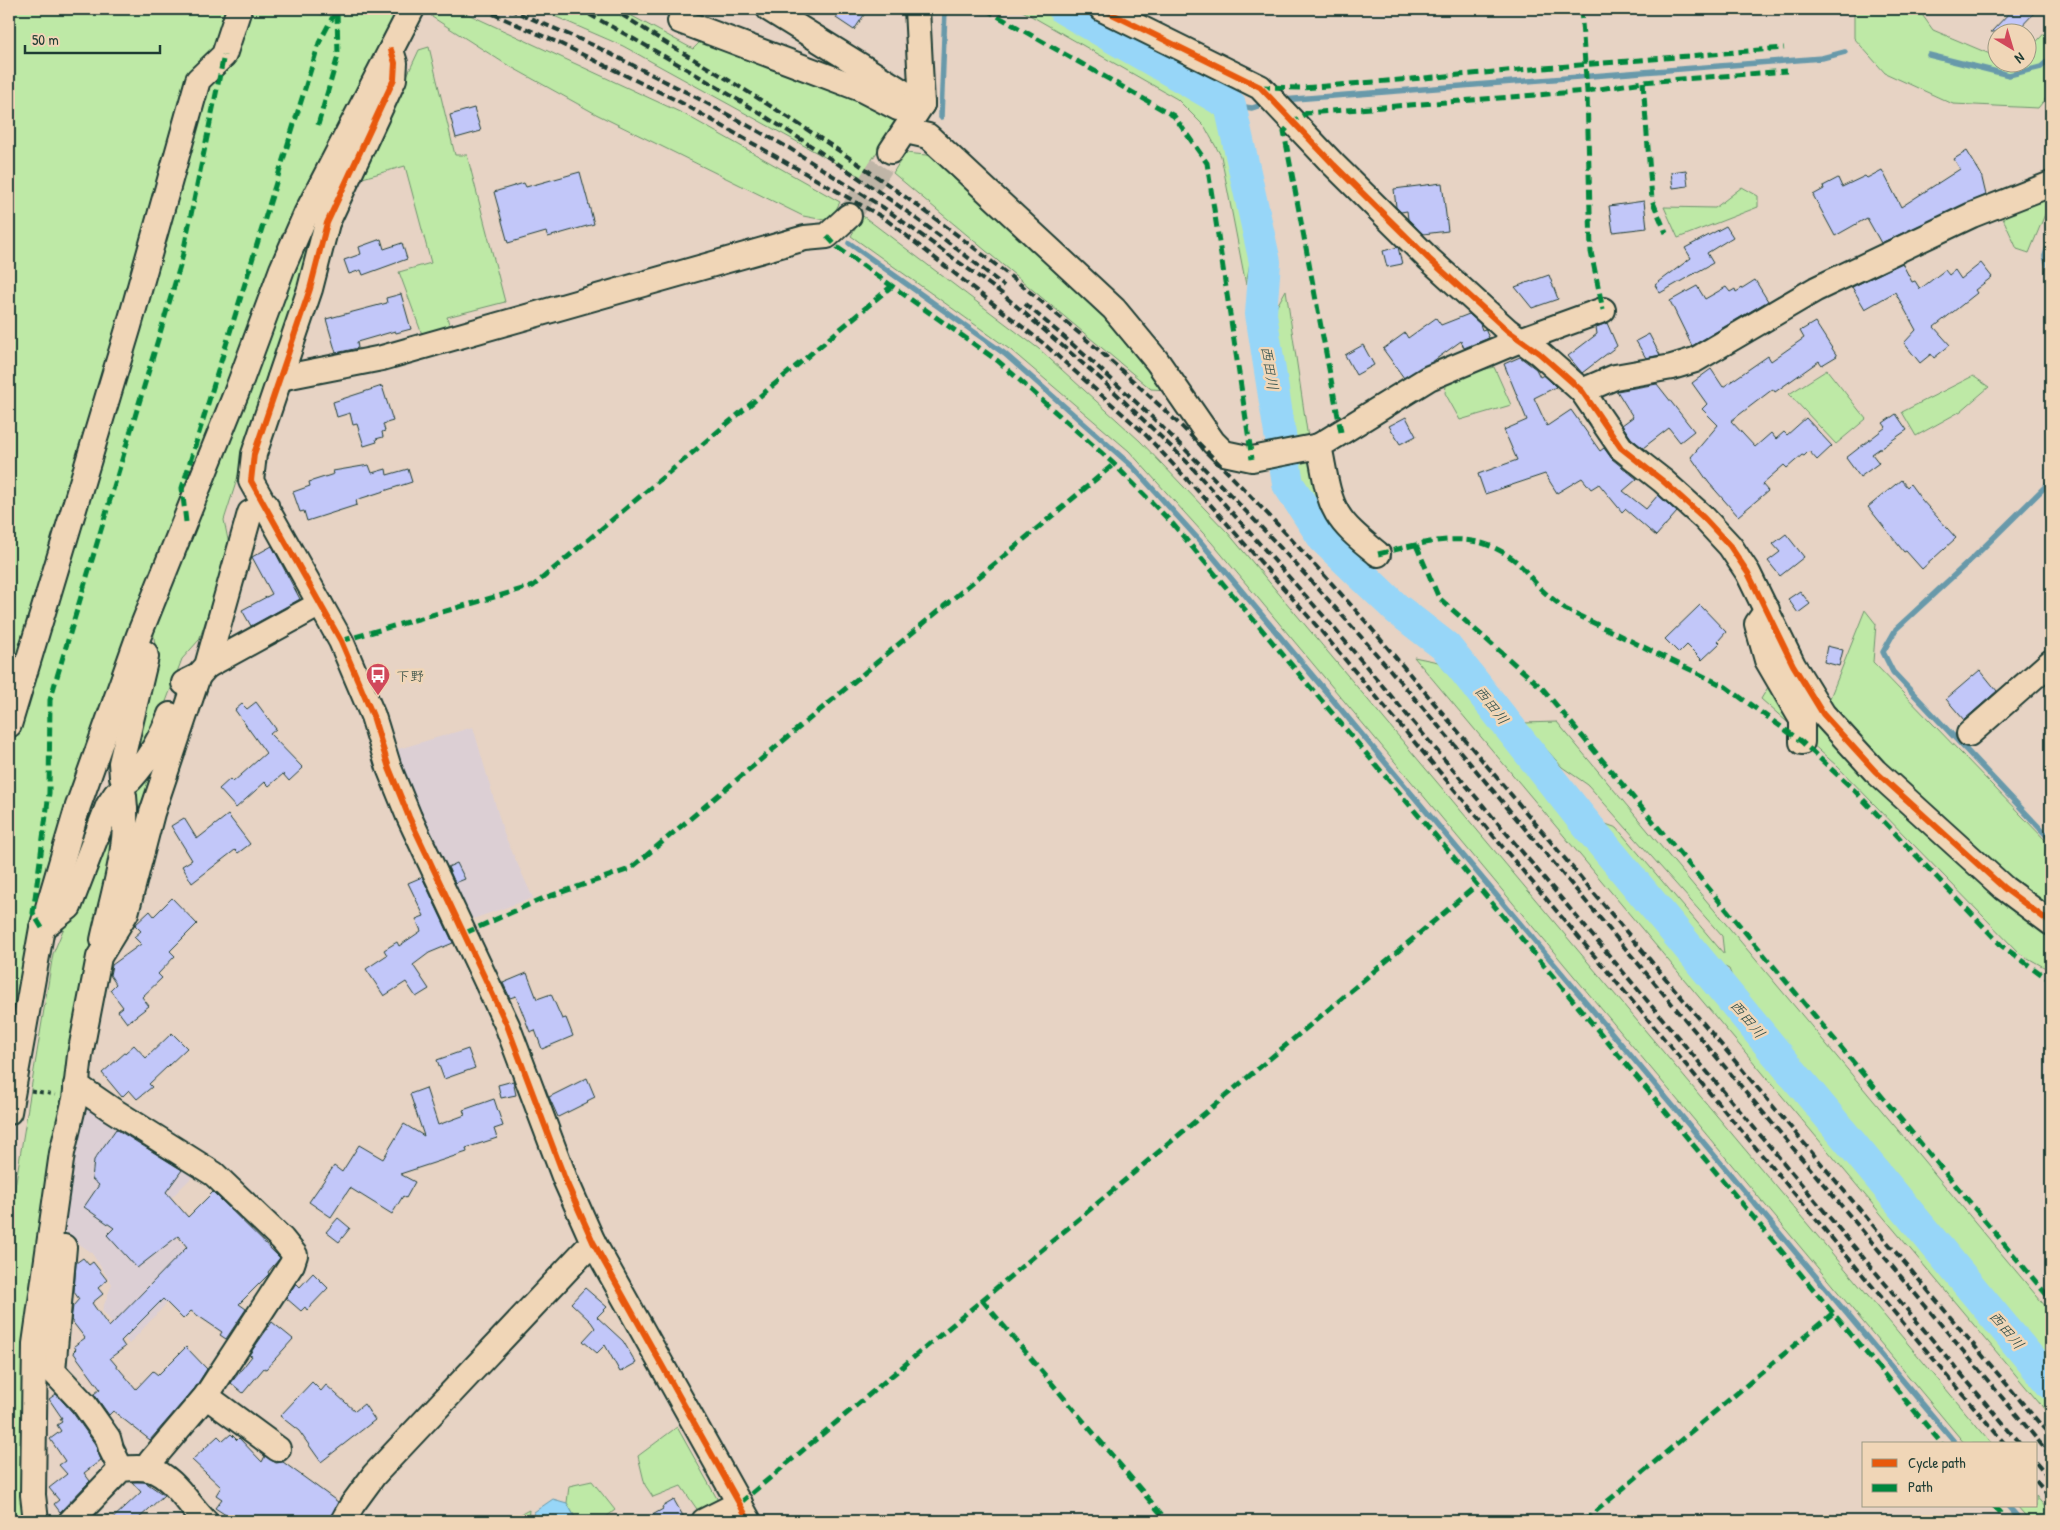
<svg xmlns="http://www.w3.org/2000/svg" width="2060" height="1530" font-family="'Patrick Hand','Klee One',sans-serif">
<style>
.built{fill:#dccfd4}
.green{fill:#bee9a6;stroke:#6e936d}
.water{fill:#97d6f8;stroke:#6799aa}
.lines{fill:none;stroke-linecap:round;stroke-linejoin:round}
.stream{stroke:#6799aa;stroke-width:5.5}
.river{stroke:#97d6f8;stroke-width:32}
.building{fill:#c2c7f9;stroke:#1f3d34}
.minor-tunnel{stroke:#bfb5a7;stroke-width:24;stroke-dasharray:24 12;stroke-linecap:butt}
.minor-casing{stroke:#1f3d34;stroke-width:28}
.path{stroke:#1f3d34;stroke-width:3;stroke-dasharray:4 4;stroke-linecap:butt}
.minor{stroke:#f0d6b7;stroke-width:24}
.rail{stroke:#1f3d34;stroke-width:4;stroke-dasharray:8 4;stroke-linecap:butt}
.quiet{stroke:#00873e;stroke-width:5;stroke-dasharray:10 5;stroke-linecap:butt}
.cycleway-casing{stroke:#f0d6b7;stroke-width:9}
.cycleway{stroke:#e8590c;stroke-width:6}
.labels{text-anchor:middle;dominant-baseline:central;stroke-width:5;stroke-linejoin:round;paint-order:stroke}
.poi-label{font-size:14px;fill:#1f3d34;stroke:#f0d6b7;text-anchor:start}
.water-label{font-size:15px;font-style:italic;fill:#2b4c48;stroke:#f0d6b7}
</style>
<rect width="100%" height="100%" fill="#e7d3c4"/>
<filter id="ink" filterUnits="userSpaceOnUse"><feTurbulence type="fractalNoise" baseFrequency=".02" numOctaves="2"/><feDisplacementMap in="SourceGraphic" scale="10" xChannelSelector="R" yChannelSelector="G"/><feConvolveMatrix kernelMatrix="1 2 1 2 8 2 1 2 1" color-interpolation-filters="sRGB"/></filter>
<g filter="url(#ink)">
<g class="built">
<path d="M473 727 504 834 533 898 470 920 439 857 395 750Z"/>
<path d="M91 1100 198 1171 155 1214 202 1265 129 1344 102 1310 112 1284 91 1252 58 1229 79 1104Z"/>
</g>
<g class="green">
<path d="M9 9H308L322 15 326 9H398L281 242 143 597 29 929 9 1059Z"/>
<path d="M432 9H457L684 114 840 202 830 221 803 216 596 114 504 63 432 17Z"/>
<path d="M538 9H619L693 49 706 36 854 96 896 122 861 177 623 46Z"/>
<path d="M1019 9H1047L1206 102 1227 129 1253 245 1246 285 1221 156 1205 127 1177 99Z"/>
<path d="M1854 9H1918L1933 30 1997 57 1998 62 2015 64 2028 62V51L2051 26V92L2038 108 1953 104 1885 73 1854 38Z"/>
<path d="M429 47 455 155H467L505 302 447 317 451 331 423 337 399 272 431 263 405 166 359 179 419 50Z"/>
<path d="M905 153 937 156 1125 331 1169 390 1151 389 893 173Z"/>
<path d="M1742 187 1758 196V207L1678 238 1664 207 1715 208Z"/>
<path d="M2051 193V205L2048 207 2029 253 2017 249 2001 214Z"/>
<path d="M324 208 224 520 230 550 199 640 182 659 153 736 141 752 131 746 156 653 153 629 294 263Z"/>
<path d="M863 216 1039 349 1140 441 1228 533 1992 1444H1965L1212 543 1129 451 1012 351 851 236Z"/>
<path d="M1286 290 1316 492 1339 531 1302 482 1272 315Z"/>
<path d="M1494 367 1511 405 1460 420 1445 393 1447 379Z"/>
<path d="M1827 370 1866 419 1836 444 1789 394Z"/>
<path d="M1973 376 1989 387 1961 411 1916 436 1902 412Z"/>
<path d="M1865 610 1876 624 1873 662 2051 846V909L2014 882 1871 754 1828 703Z"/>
<path d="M1414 657 1438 662 2051 1398V1417Z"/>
<path d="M1779 669 2051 931V971L2019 953 1837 766 1761 699Z"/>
<path d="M1557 722 2051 1313V1370L1742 1002 1729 969 1703 956 1586 817 1617 828 1724 954 1722 936 1588 785 1562 767 1523 723Z"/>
<path d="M173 731 125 878 132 789Z"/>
<path d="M107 825 118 828 71 1047 27 1338 25 1521H9V1224L53 954Z"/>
<path d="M677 1427 720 1504 701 1515 681 1486 653 1497 645 1485 638 1456Z"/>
<path d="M592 1481 615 1510 601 1521H577L567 1503 569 1486Z"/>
<path d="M2036 1496 2051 1514V1521H2030L2017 1506H2036Z"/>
<path d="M529 1510 528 1521H508Z"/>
</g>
<path class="water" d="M553 1499 567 1503 577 1521H532L534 1512Z"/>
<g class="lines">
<g class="stream">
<path d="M1929 55 2009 75 2041 67 2051 58"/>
<path d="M1282 100 1822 58 1845 52"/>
<path d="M1230 105 1252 108 1268 103"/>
<path d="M941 117 945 9"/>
<path d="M2051 239 2045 256 2051 275"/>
<path d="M849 243 1005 354 1133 467 1199 540 1956 1444"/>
<path d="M2051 481 1975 556 1896 629 1883 652 1893 672 2051 840"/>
<path d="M2008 1506 2021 1521"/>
</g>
<path class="river" d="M1064 9 1230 105 1265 262 1261 314 1288 484 1324 539 1397 609 1446 647 1581 818 2051 1384"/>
</g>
<g class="building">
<path d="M842 9H868L854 30 836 18Z"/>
<path d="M2013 9H2038L2016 32H1991Z"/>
<path d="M474 108 481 131 456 138 450 115Z"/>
<path d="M1967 151 1981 174 1986 195 1881 243 1867 218 1835 236 1813 195 1824 189 1823 186 1838 178 1842 187 1865 176 1867 178 1882 170 1901 207 1960 169 1954 159Z"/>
<path d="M1686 170 1688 186 1673 188 1671 172Z"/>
<path d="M580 172 594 224 548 237 546 232 508 243 494 192 524 183 526 187Z"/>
<path d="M1442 183 1448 231 1423 234 1408 219 1407 211 1401 212 1396 207 1394 189Z"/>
<path d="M1644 201 1647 228 1613 232 1609 206Z"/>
<path d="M1726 226 1733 237 1707 253 1713 263 1660 293 1655 285 1691 258 1685 248Z"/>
<path d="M381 239 384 249 402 243 407 259 363 275 361 270 349 274 344 260 361 254 359 247Z"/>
<path d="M1398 247 1402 264 1387 267 1383 251Z"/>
<path d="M1902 263 1912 282 1915 281 1920 289 1945 270 1949 275 1955 270 1961 279 1981 263 1992 277 1975 290 1977 293 1934 327 1950 345 1934 358 1931 354 1920 363 1904 343 1916 330 1895 292 1865 309 1852 287Z"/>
<path d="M1549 275 1558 299 1532 308 1515 287Z"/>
<path d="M1755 280 1768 301 1692 346 1670 301 1697 286 1705 299 1726 287 1730 292 1735 289 1736 292Z"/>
<path d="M401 294 411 329 396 333 395 331 357 342 358 348 336 353 326 319 387 303 386 298Z"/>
<path d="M1469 314 1480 324 1482 330 1485 329 1489 338 1464 348 1461 341 1432 362 1404 378 1383 349 1405 333 1408 338 1436 318 1441 325Z"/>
<path d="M1815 322 1837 356 1822 365 1819 361 1775 392 1773 389 1731 421 1755 447 1771 433 1776 439 1784 432 1787 435 1806 418 1832 446 1817 460 1809 451 1804 456 1802 455 1787 468 1784 465 1762 484 1768 491 1738 516 1709 483 1691 457 1718 425 1702 409 1707 404 1692 383 1711 369 1723 387 1768 356 1771 361 1804 338 1800 331Z"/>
<path d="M1607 323 1617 346 1582 373 1568 356 1597 334 1596 327Z"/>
<path d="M1649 334 1660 355 1646 358 1636 341Z"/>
<path d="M1363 345 1374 365 1356 375 1345 355Z"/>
<path d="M1520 357 1536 369 1540 377 1544 375 1556 387 1534 398 1547 426 1571 410 1600 451 1604 448 1612 459 1637 479 1623 491 1646 509 1658 495 1677 512 1656 536 1625 509 1622 512 1599 484 1591 489 1582 478 1557 493 1545 474 1485 494 1478 474 1517 460 1504 430 1527 420 1504 364Z"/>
<path d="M1657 384 1694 431 1680 442 1669 428 1643 448 1631 438 1622 425 1633 417 1617 391Z"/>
<path d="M382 386 393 421 383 424 385 431 382 432 383 437 376 439 377 442 364 446 357 424 353 425 350 413 337 417 333 402Z"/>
<path d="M1896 414 1907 430 1872 454 1879 463 1860 477 1846 458 1886 427 1883 423Z"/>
<path d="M1406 417 1416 436 1400 444 1389 426Z"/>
<path d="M369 465 372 473 386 469 387 475 408 469 412 482 356 500 357 505 307 521 304 511 300 512 293 492 310 486 309 482 334 474 333 471Z"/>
<path d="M1901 480 1907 487 1910 484 1921 499 1956 538 1922 569 1906 551 1904 552 1868 507Z"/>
<path d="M1786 534 1804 557 1780 576 1768 561 1780 552 1773 544Z"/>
<path d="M272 546 300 599 251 626 242 610 272 594 252 557Z"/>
<path d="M1800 591 1810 604 1798 613 1788 599Z"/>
<path d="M1700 605 1726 632 1718 641 1720 643 1702 660 1687 645 1679 653 1665 639Z"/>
<path d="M1827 646 1843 650 1839 666 1824 662Z"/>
<path d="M1980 670 1997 691 1964 720 1946 699Z"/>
<path d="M256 702 276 729 270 734 303 768 289 781 283 774 269 786 265 782 236 808 219 789 230 779 233 782 266 753 235 710 242 704 247 709Z"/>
<path d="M228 815 250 844 238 853 235 850 192 883 182 866 192 860 171 826 184 818 197 839Z"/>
<path d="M457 863 465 879 455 883 448 867Z"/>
<path d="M422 877 453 943 429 953 413 965 429 989 416 997 406 982 384 996 366 969 387 955 384 950 397 942 399 946 421 931 416 919 424 916 408 883Z"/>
<path d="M172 898 197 924 170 951 175 956 158 974 162 978 142 997 149 1006 127 1023 118 1011 123 1007 110 990 116 984 110 975 112 965 141 944 134 937 141 931 135 925 150 911 154 916Z"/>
<path d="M527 973 537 999 551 994 562 1019 566 1018 573 1036 542 1049 535 1030 530 1032 516 996 510 998 503 983Z"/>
<path d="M172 1033 187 1048 149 1084 152 1087 137 1099 129 1090 122 1097 102 1073 134 1045 146 1058Z"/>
<path d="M468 1049 475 1068 444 1079 437 1060Z"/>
<path d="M587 1078 595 1097 587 1101 588 1102 558 1117 549 1097Z"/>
<path d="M513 1081 516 1095 501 1098 498 1085Z"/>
<path d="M426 1088 438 1125 465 1115 463 1110 494 1099 503 1126 494 1129 497 1138 466 1148 467 1152 400 1174 415 1182 406 1198 403 1196 392 1214 350 1188 331 1217 309 1202 334 1166 342 1172 359 1145 383 1159 404 1124 424 1136 410 1094Z"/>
<path d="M116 1129 182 1170 166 1192 188 1217 213 1192 280 1258 268 1272 269 1274 239 1304 246 1309 226 1339 220 1335 222 1332 191 1311 183 1319 163 1299 121 1341 125 1347 110 1358 136 1389 153 1371 158 1375 186 1347 207 1369 195 1388 150 1440 113 1411 109 1415 94 1394 100 1389 73 1352 76 1349 74 1346 85 1338 71 1320 73 1306 79 1299 74 1292 76 1263 83 1258 89 1265 93 1262 107 1280 98 1288 103 1294 92 1303 109 1327 187 1247 178 1236 137 1268 107 1235 114 1228 84 1207 99 1185 92 1179 94 1160Z"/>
<path d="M338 1218 350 1228 339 1242 326 1232Z"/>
<path d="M313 1273 328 1288 307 1310 305 1307 301 1311 286 1298 296 1283 300 1287Z"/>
<path d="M585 1288 607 1307 597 1317 623 1341 636 1363 620 1372 605 1345 597 1353 583 1341 595 1328 591 1322 571 1303Z"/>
<path d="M272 1322 293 1339 266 1369 264 1368 243 1393 231 1383 252 1356 249 1355Z"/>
<path d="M312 1382 321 1391 326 1385 355 1411 364 1404 375 1420 321 1462 299 1431 280 1416Z"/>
<path d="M56 1394 73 1413 95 1444 101 1460 84 1473 90 1481 60 1512 54 1504 59 1500 49 1488 67 1474 59 1465 65 1461 50 1439 61 1431 57 1425 62 1422 60 1419 62 1418 49 1399Z"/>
<path d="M231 1434 237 1440 239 1438 262 1462 265 1456 276 1463 283 1462 338 1502 329 1521H243L237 1518 235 1521 215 1508 222 1499 216 1495 221 1487 192 1460 218 1436 223 1441Z"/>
<path d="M132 1482H145L164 1495 136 1521H110L141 1492Z"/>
<path d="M674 1500 686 1521H642L663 1509 662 1507Z"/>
</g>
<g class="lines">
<path class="minor-tunnel" d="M849 216 891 151"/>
<defs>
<g id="minor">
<path d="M769 9 922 104"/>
<path d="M1102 9 1260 87 1334 165 1429 259 1508 331 1539 353 1582 391 1621 448 1663 481 1704 518 1730 546 1748 573 1793 665 1823 714 1875 771 2004 888 2051 923"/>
<path d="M680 21 861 89 898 108 922 104"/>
<path d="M391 50 395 63 394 79 327 223 310 289 254 454 251 481 341 641 373 716 389 768 409 817 507 1025 565 1179 593 1242 749 1521"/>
<path d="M906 131 928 136 1114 309 1157 361 1213 442 1224 453 1252 459 1319 446"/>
<path d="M891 151 922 104 917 9"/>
<path d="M280 378 382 358 805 238 827 236 849 216"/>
<path d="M1582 391 1615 377 1672 367 1695 360 1816 289 1972 215 2051 184"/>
<path d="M1378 554C1364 542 1347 530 1337 513 1326 494 1324 467 1319 446L1429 378 1520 340 1603 310"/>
<path d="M1767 610 1757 624 1767 660 1802 720V742"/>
<path d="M145 653 146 657 121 763 122 777 130 780C148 760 161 740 170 715"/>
<path d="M207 666 320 604"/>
<path d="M184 683 198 676 207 666 250 513 266 505"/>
<path d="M9 725 129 326 198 80 224 55 239 9"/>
<path d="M1969 734 2051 662"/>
<path d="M42 928 69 907 108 806 116 794 124 796C130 844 113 894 103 940"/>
<path d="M76 1085 111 1109 214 1174 282 1239 295 1255 292 1264 206 1396 151 1461 149 1469"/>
<path d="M9 1112 42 928 78 806 139 635 237 391 282 269 306 214 412 9"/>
<path d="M64 1247 53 1371 84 1404 108 1438 111 1449 121 1469"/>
<path d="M206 1396 278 1449"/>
<path d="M36 1521 33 1495 35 1344 62 1153 75 1099 80 1055 99 957 126 913 152 813 198 676"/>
<path d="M71 1521 121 1469C130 1468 140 1467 149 1469 173 1476 188 1504 205 1521"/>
<path d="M343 1521 352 1505 374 1475 593 1242"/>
<path d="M704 1521 740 1503"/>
</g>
</defs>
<use href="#minor" class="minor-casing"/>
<path class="path" d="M31 1091 55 1095"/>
<use href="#minor" class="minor"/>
<g class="rail">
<path d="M482 9 561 44 680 102 884 218 1043 343 1143 432 1209 503 1321 631 2005 1444"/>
<path d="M509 9 593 45 690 94 789 148 884 208 1000 292 1102 380 1188 463 1328 621 2020 1444"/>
<path d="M579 9C727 88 873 180 1004 286"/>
<path d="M611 9C634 21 655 37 678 50 857 154 1027 278 1177 422 1243 486 1305 553 1366 622L2051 1437"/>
<path d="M1025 304C1227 471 1394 672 1562 873 1725 1067 1888 1261 2051 1456"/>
<path d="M2036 1463 2051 1481"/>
<path d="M2036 1481 2051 1499"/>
</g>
<g class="quiet">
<path d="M985 9 1174 116 1207 163 1252 459"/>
<path d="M1581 9 1587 91 1591 252 1603 310"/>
<path d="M1643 82 1652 200 1666 233"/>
<path d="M1260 87 1303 88 1784 48"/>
<path d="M318 125 338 56 337 10"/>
<path d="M827 236 838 248 998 361 1114 464 1172 523 1477 885 1942 1444"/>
<path d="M1341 432 1284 132 1293 121 1307 113 1587 91 1643 82 1787 71"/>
<path d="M186 522 182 488 319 43 337 9"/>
<path d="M1416 545 1439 598 1543 689 2051 1300"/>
<path d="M1378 554C1429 542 1473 525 1518 563 1526 571 1533 581 1541 589 1548 596 1557 602 1565 609L1726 687 1802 742 1854 790 2002 946 2051 981"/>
<path d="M341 641 533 586 893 285"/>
<path d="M42 928 33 913 49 793 50 700 181 263 224 55"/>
<path d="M465 933 544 898 630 869 1114 464"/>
<path d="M982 1300 1167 1521"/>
<path d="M740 1503 1477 885"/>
<path d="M1994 1506 2007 1521"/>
<path d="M1584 1521 1833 1313"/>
</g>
<defs>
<g id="cycleway">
<path d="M1102 9 1260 87 1334 165 1429 259 1508 331 1539 353 1582 391 1621 448 1663 481 1704 518 1730 546 1748 573 1793 665 1823 714 1875 771 2004 888 2051 923"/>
<path d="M391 50 395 63 394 79 327 223 310 289 254 454 251 481 341 641 373 716 389 768 409 817 507 1025 565 1179 593 1242 749 1521"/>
</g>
</defs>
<use href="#cycleway" class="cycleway-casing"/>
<use href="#cycleway" class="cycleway"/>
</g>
</g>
<defs>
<symbol id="bus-pin" viewBox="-11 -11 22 30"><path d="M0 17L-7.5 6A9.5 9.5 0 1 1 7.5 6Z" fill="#d1495b" stroke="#f0d6b7"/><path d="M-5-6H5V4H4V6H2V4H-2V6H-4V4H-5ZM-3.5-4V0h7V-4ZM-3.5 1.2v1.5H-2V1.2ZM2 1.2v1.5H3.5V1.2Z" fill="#fff"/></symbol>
</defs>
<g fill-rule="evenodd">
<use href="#bus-pin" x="364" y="661" width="28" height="38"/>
</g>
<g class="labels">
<g class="poi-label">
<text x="396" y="675">下野</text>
</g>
<g class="water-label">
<text transform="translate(1270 368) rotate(81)">西田川</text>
<text transform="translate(1492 705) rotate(52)">西田川</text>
<text transform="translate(1748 1019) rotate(50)">西田川</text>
<text transform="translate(2007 1330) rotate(50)">西田川</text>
</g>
</g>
<rect width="2060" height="1530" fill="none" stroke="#f0d6b7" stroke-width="30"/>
<rect x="15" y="15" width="2030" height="1500" fill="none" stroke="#1f3d34" stroke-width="2" filter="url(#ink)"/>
<rect x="1862" y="1442" width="175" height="65" fill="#f0d6b7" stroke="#9c9983"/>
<rect x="1872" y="1459" width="25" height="8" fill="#e8590c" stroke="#9c9983"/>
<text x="1908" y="1468" font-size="15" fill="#1f3d34">Cycle path</text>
<rect x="1872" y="1484" width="25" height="8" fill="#00873e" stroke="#9c9983"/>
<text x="1908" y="1492" font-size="15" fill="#1f3d34">Path</text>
<g transform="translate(2012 48) rotate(142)"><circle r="24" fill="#f0d6b7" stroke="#9c9983"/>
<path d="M0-4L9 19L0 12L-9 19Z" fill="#d1495b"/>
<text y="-8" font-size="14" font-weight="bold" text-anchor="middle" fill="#1f3d34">N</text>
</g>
<path d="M25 45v8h135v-8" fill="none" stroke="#1f3d34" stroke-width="2.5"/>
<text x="32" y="45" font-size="15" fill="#1f3d34" stroke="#f0d6b7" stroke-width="4" paint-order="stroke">50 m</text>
</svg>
